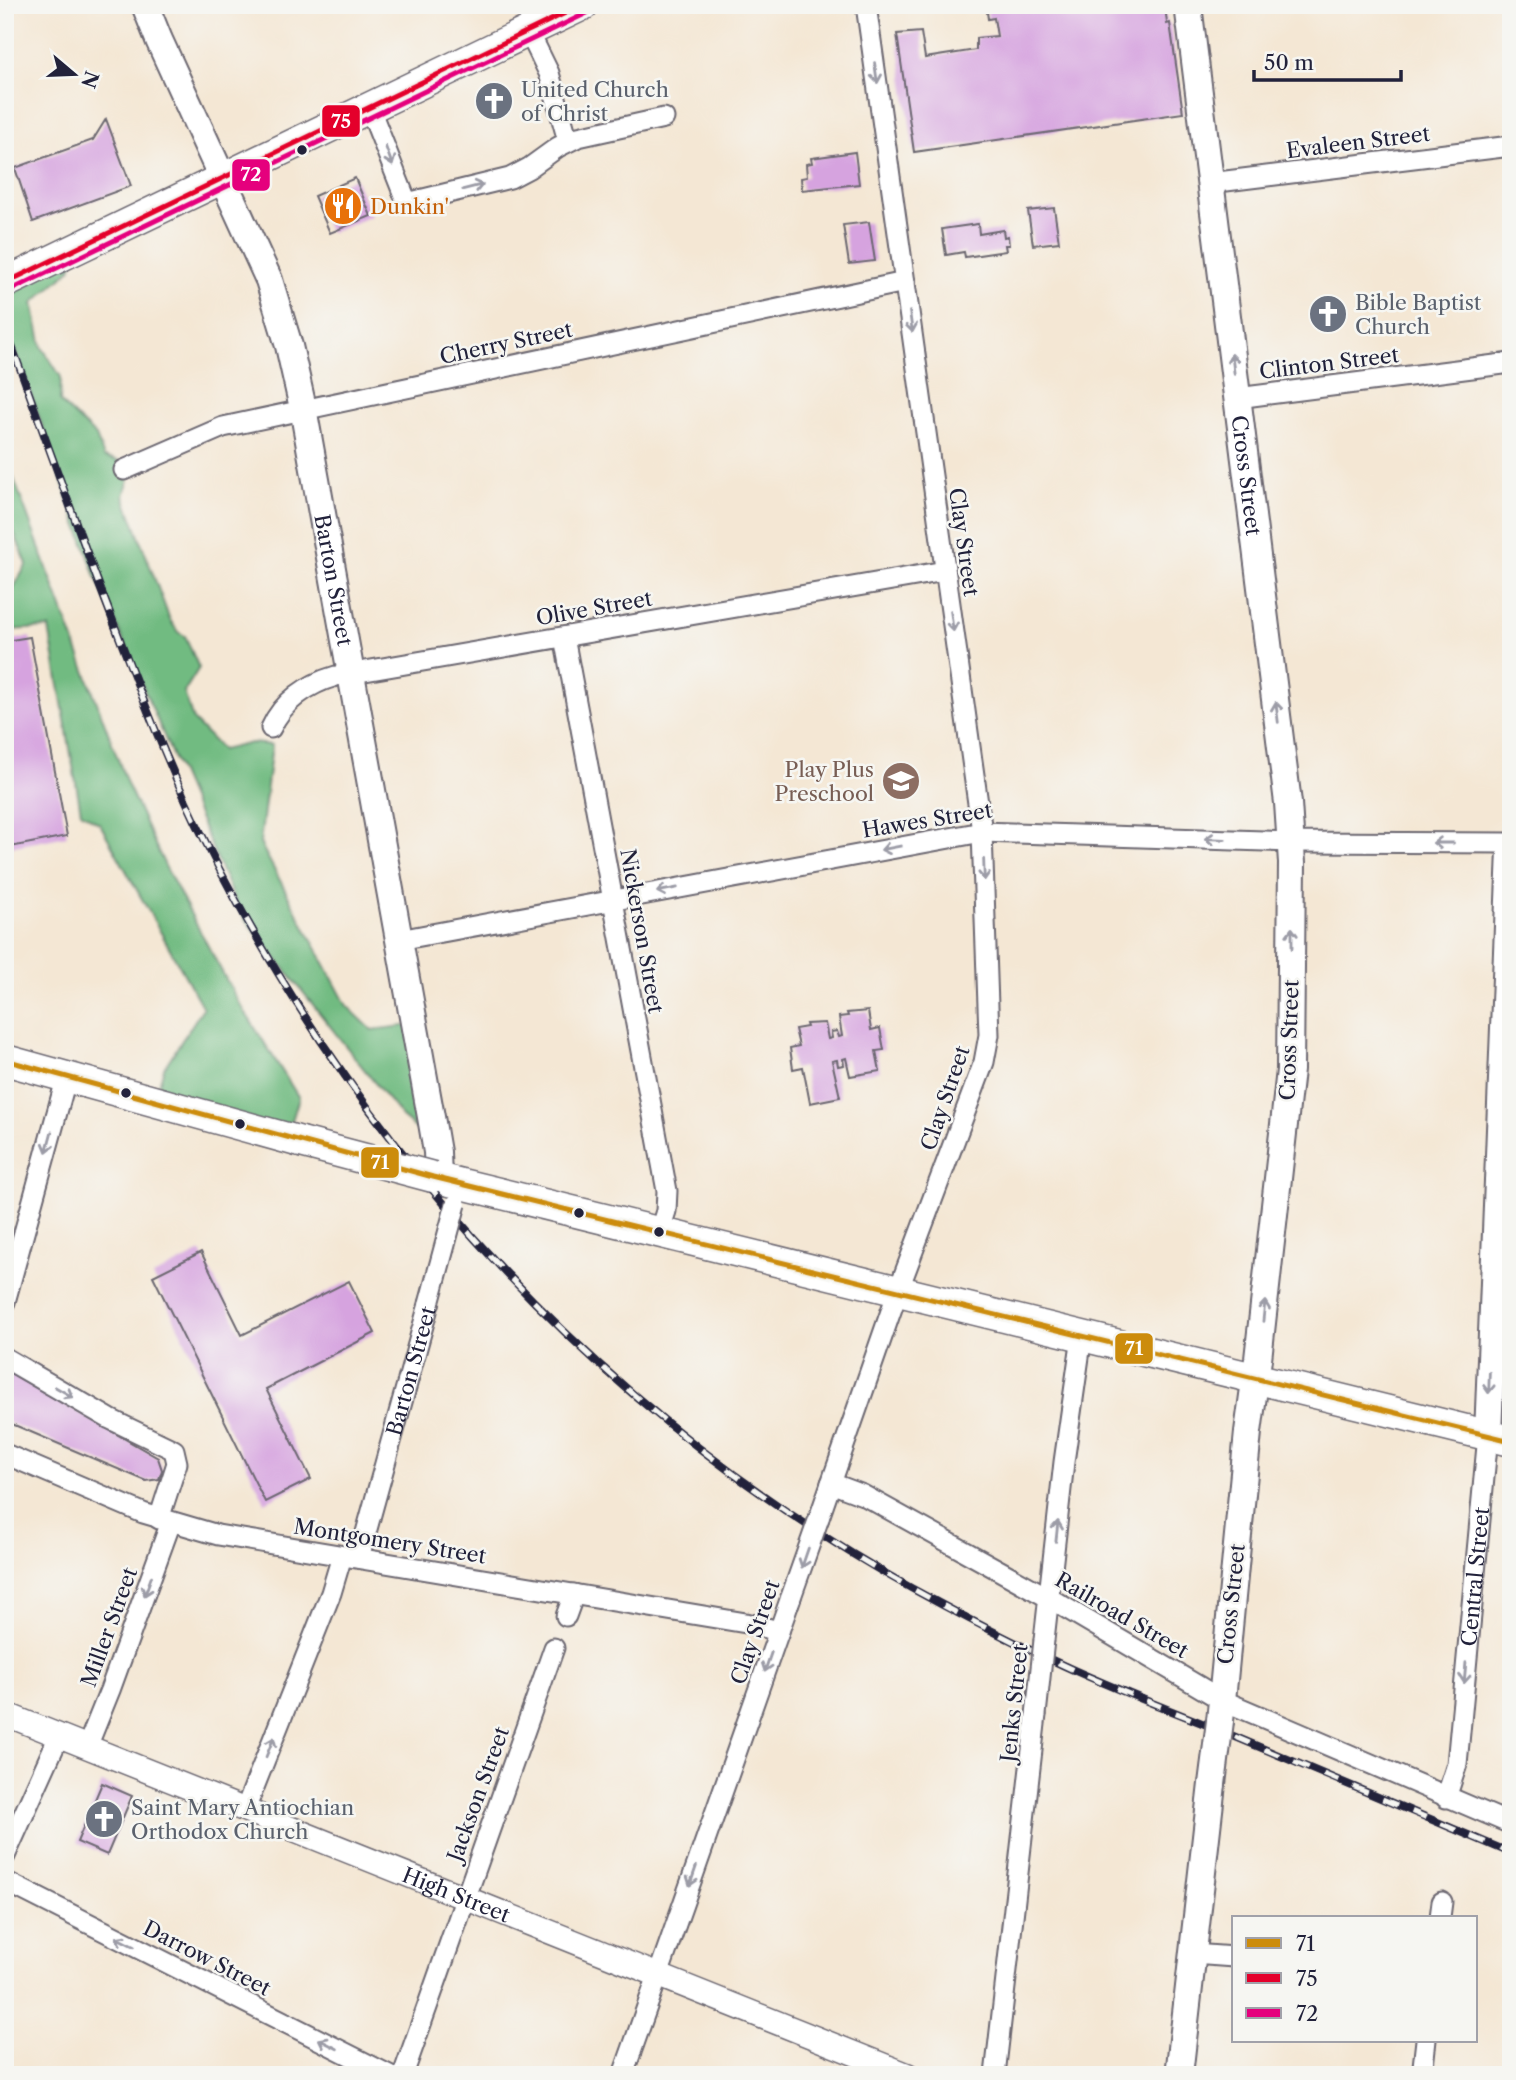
<svg xmlns="http://www.w3.org/2000/svg" width="1516" height="2080" font-family="'Libre Caslon Text',serif">
<style>
.forest{fill:#71bb81;stroke:#4a6e5e;stroke-width:2}
.building{fill:#d6a3df}
.lines{fill:none;stroke-linecap:round;stroke-linejoin:round}
.minor-casing{stroke:#6c6771;stroke-width:23}
.tertiary-casing{stroke:#6c6771;stroke-width:26}
.secondary-casing{stroke:#6c6771;stroke-width:30}
.primary-casing{stroke:#6c6771;stroke-width:33}
.minor{stroke:#fff;stroke-width:19}
.tertiary{stroke:#fff;stroke-width:23}
.secondary{stroke:#fff;stroke-width:26}
.primary{stroke:#fff;stroke-width:30}
.rail-casing{stroke:#22223b;stroke-width:8}
.rail{stroke:#f6f6f2;stroke-width:5;stroke-dasharray:16;stroke-linecap:butt}
.minor-bridge-casing{stroke:#6c6771;stroke-width:23;stroke-linecap:butt}
.secondary-bridge-casing{stroke:#6c6771;stroke-width:30;stroke-linecap:butt}
.primary-bridge-casing{stroke:#6c6771;stroke-width:33;stroke-linecap:butt}
.minor-bridge{stroke:#fff;stroke-width:19}
.secondary-bridge{stroke:#fff;stroke-width:26}
.primary-bridge{stroke:#fff;stroke-width:30}
.bus-1-casing{stroke:#f6f6f2;stroke-width:10}
.bus-2-casing{stroke:#f6f6f2;stroke-width:10}
.bus-3-casing{stroke:#f6f6f2;stroke-width:10}
.bus-1{stroke:#cc8c0c;stroke-width:5}
.bus-2{stroke:#e4002b;stroke-width:5}
.bus-3{stroke:#e5007d;stroke-width:5}
.oneway{stroke:#9c9ca7}
.bus-dot{fill:#22223b;stroke:#f6f6f2;stroke-width:2.5}
.labels{text-anchor:middle;dominant-baseline:central;stroke-width:5;stroke-linejoin:round;paint-order:stroke}
.worship-label{font-size:21px;fill:#5b616d;stroke:#f6f6f2;text-anchor:start}
.street-label{font-size:21px;fill:#22223b;stroke:#f6f6f2}
.food-label{font-size:21px;fill:#c56008;stroke:#f6f6f2;text-anchor:start}
.education-label{font-size:21px;fill:#785e54;stroke:#f6f6f2;text-anchor:end}
.line-badge{stroke:#f6f6f2;stroke-width:2.5}
.badge-label{font-size:19px;text-anchor:middle;font-weight:bold;fill:#fff}
</style>
<rect width="100%" height="100%" fill="#f6f6f2"/>
<filter id="ink" filterUnits="userSpaceOnUse"><feTurbulence type="fractalNoise" baseFrequency=".0143" numOctaves="2"/><feDisplacementMap in="SourceGraphic" scale="14" xChannelSelector="R" yChannelSelector="G"/><feConvolveMatrix kernelMatrix="1 2 1 2 8 2 1 2 1" color-interpolation-filters="sRGB"/></filter>
<filter id="wash" filterUnits="userSpaceOnUse"><feTurbulence type="fractalNoise" baseFrequency=".00686" numOctaves="4" result="noise"/><feDisplacementMap in="SourceGraphic" scale="28" xChannelSelector="R" yChannelSelector="G"/><feGaussianBlur stdDeviation="1.57" result="paint"/><feColorMatrix in="noise" values="0 0 0 0 0 0 0 0 0 0 0 0 0 0 0 0 0 1.4 0 .05"/><feComposite in="paint" operator="in"/></filter>
<g filter="url(#wash)">
<rect width="100%" height="100%" fill="#f4e7d4"/>
<g class="forest">
<path d="M76 257 70 270 33 303 42 347 61 377 60 402 96 436 104 457 133 465 124 496 170 620 178 632 185 636 199 668 184 692 193 720 222 750 251 743 272 745 260 843 347 1006 372 1030 418 1024 452 1158 402 1117 245 919 236 904 96 577 17 355 5 329V277Z"/>
<path d="M5 455 128 786 166 868 235 996 299 1098 287 1137 154 1100 164 1068 203 1008 100 824 81 812 49 628 5 630V603L27 564 5 511Z"/>
</g>
<g id="blocks">
<g class="building">
<path d="M986 5H1165L1167 24 1170 23 1183 113 914 152 897 34 921 32 925 58 976 50V38L997 36 994 18 988 19Z"/>
<path d="M106 119 131 186 33 222 15 168 93 140Z"/>
<path d="M855 152 859 184 802 190 801 178 807 177 806 164 812 163 811 158Z"/>
<path d="M355 178 371 216 330 233 314 196Z"/>
<path d="M1054 208 1059 242 1033 245 1028 211Z"/>
<path d="M869 222 875 261 849 264 843 225Z"/>
<path d="M978 224 979 234 1003 230 1004 237 1008 236 1009 245H1005L1006 251 965 257 964 252 946 255 942 229Z"/>
<path d="M30 637 67 836 5 848V641Z"/>
<path d="M868 1011 871 1030 880 1028 884 1050 876 1051 880 1071 850 1076 846 1058 843 1059 844 1065 838 1066 837 1060 832 1061 840 1097 810 1103 803 1067 793 1069 790 1048 799 1046 795 1029 807 1027 806 1024 825 1023 828 1039 832 1038 831 1032 837 1031 839 1037 842 1036 839 1017 848 1016 847 1013Z"/>
<path d="M201 1252 242 1335 349 1281 375 1333 266 1389 311 1479 265 1502 153 1276Z"/>
<path d="M5 1370 158 1458 162 1470 159 1479 146 1481 5 1421Z"/>
<path d="M102 1783 132 1796 107 1855 77 1842Z"/>
</g>
</g>
</g>
<g filter="url(#ink)">
<use href="#blocks" fill-opacity="0" stroke="#6c6771" stroke-width="2"/>
<g class="lines">
<defs>
<g id="minor">
<path d="M529 32 549 73 568 141"/>
<path d="M370 109 407 203 510 178 529 168 558 147 578 137 664 118"/>
<path d="M1210 183 1511 146"/>
<path d="M1237 398 1511 363"/>
<path d="M124 470 223 427 905 282"/>
<path d="M564 637 667 1191 666 1211 659 1233"/>
<path d="M271 728C283 701 308 684 336 676L945 571"/>
<path d="M399 940 982 832 1292 842 1511 843"/>
<path d="M5 1302 67 1076"/>
<path d="M5 1358 110 1419 174 1450 177 1463 159 1519"/>
<path d="M5 1454 143 1513 218 1535 746 1623 779 1631"/>
<path d="M831 1483 863 1495 1049 1598 1222 1700 1511 1824"/>
<path d="M819 1518 898 1291 984 1062 989 1035 982 832 866 5"/>
<path id="s1" d="M359 1558 429 1304"/>
<path d="M566 1616 574 1594"/>
<path d="M1044 1640 1064 1462 1082 1336"/>
<path d="M87 1747 110 1690 171 1522"/>
<path id="s2" d="M1446 1798 1457 1764 1488 1435"/>
<path d="M245 1810 331 1593 342 1556"/>
<path d="M5 1856 59 1736"/>
<path d="M5 1881 389 2075"/>
<path d="M1440 1917 1442 1902"/>
<path d="M1193 1954 1234 1957"/>
<path d="M403 2075 554 1648"/>
<path d="M623 2075 791 1597"/>
<path d="M995 2075 1036 1715"/>
<path d="M1422 2075 1426 2040"/>
</g>
<g id="tertiary">
<path id="s3" d="M5 1714 908 2075"/>
</g>
<g id="secondary">
<path id="s4" d="M145 5 159 40 269 280 289 346 303 408 431 1117 437 1152 438 1178"/>
<path id="s5" d="M1188 5 1288 803 1292 863 1290 1070 1258 1359 1248 1432 1220 1721"/>
<path d="M1488 1435 1511 850"/>
<path d="M1179 2075 1212 1784"/>
</g>
<g id="primary">
<path d="M5 283 583 5"/>
<path d="M5 1060 301 1142"/>
<path d="M433 1177 1511 1441"/>
</g>
</defs>
<use href="#minor" class="minor-casing"/>
<use href="#tertiary" class="tertiary-casing"/>
<use href="#secondary" class="secondary-casing"/>
<use href="#primary" class="primary-casing"/>
<use href="#minor" class="minor"/>
<use href="#tertiary" class="tertiary"/>
<use href="#secondary" class="secondary"/>
<use href="#primary" class="primary"/>
<defs>
<path id="rail" d="M5 327C36 412 66 497 98 582 132 670 164 759 206 843 363 1156 604 1417 911 1588 957 1613 1004 1638 1052 1660 1106 1686 1163 1707 1219 1730 1316 1771 1413 1812 1511 1853"/>
</defs>
<use href="#rail" class="rail-casing"/>
<use href="#rail" class="rail"/>
<defs>
<g id="minor-bridge">
<path d="M429 1304 456 1204"/>
<path d="M791 1597 819 1518"/>
<path d="M1036 1715 1044 1640"/>
</g>
<path id="secondary-bridge" d="M1212 1784 1220 1721"/>
<path id="primary-bridge" d="M301 1142 433 1177"/>
</defs>
<use href="#minor-bridge" class="minor-bridge-casing"/>
<use href="#secondary-bridge" class="secondary-bridge-casing"/>
<use href="#primary-bridge" class="primary-bridge-casing"/>
<use href="#minor-bridge" class="minor-bridge"/>
<use href="#secondary-bridge" class="secondary-bridge"/>
<use href="#primary-bridge" class="primary-bridge"/>
<defs>
<path id="bus-1" d="M5 1060 433 1177 1511 1441"/>
<path id="bus-2" d="M5 283 582 5"/>
<path id="bus-3" d="M9 291 587 13"/>
</defs>
<use href="#bus-1" class="bus-1-casing"/>
<use href="#bus-2" class="bus-2-casing"/>
<use href="#bus-3" class="bus-3-casing"/>
<use href="#bus-1" class="bus-1"/>
<use href="#bus-2" class="bus-2"/>
<use href="#bus-3" class="bus-3"/>
</g>
<defs><path id="oneway-shaft" d="M-6 0H5M1.5-3L5.5 0L1.5 3" fill="none" stroke-width="1.6" stroke-linecap="round" stroke-linejoin="round" transform="scale(1.75)"/></defs>
<g class="oneway">
<use href="#oneway-shaft" transform="translate(876 73) rotate(82)"/>
<use href="#oneway-shaft" transform="translate(389 156) rotate(70)"/>
<use href="#oneway-shaft" transform="translate(473 187) rotate(-14)"/>
<use href="#oneway-shaft" transform="translate(911 322) rotate(82)"/>
<use href="#oneway-shaft" transform="translate(1233 364) rotate(-97)"/>
<use href="#oneway-shaft" transform="translate(952 621) rotate(82)"/>
<use href="#oneway-shaft" transform="translate(1277 712) rotate(-97)"/>
<use href="#oneway-shaft" transform="translate(1215 839) rotate(-178)"/>
<use href="#oneway-shaft" transform="translate(1443 843) rotate(-180)"/>
<use href="#oneway-shaft" transform="translate(891 848) rotate(169)"/>
<use href="#oneway-shaft" transform="translate(984 870) rotate(88)"/>
<use href="#oneway-shaft" transform="translate(667 890) rotate(169)"/>
<use href="#oneway-shaft" transform="translate(1292 938) rotate(-90)"/>
<use href="#oneway-shaft" transform="translate(49 1142) rotate(105)"/>
<use href="#oneway-shaft" transform="translate(1264 1311) rotate(-84)"/>
<use href="#oneway-shaft" transform="translate(1489 1383) rotate(92)"/>
<use href="#oneway-shaft" transform="translate(64 1392) rotate(30)"/>
<use href="#oneway-shaft" transform="translate(1057 1531) rotate(-84)"/>
<use href="#oneway-shaft" transform="translate(805 1558) rotate(109)"/>
<use href="#oneway-shaft" transform="translate(148 1586) rotate(110)"/>
<use href="#oneway-shaft" transform="translate(768 1662) rotate(109)"/>
<use href="#oneway-shaft" transform="translate(1465 1673) rotate(95)"/>
<use href="#oneway-shaft" transform="translate(270 1747) rotate(-68)"/>
<use href="#oneway-shaft" transform="translate(693 1876) rotate(109)"/>
<use href="#oneway-shaft" transform="translate(125 1942) rotate(-153)"/>
<use href="#oneway-shaft" transform="translate(328 2044) rotate(-153)"/>
</g>
</g>
<defs>
<symbol id="church-disc" viewBox="-11 -11 22 22"><circle r="9.5" fill="#6b7280" stroke="#f6f6f2"/><path d="M-1.2-6h2.4v3.5h3.3v2.4h-3.3V6h-2.4V-.1h-3.3v-2.4h3.3Z" fill="#fff"/></symbol>
<symbol id="restaurant-disc" viewBox="-11 -11 22 22"><circle r="9.5" fill="#e8710a" stroke="#f6f6f2"/><path d="M-5-6h1v4h1v-4h1v4h1v-4h1v5L-1.5 .5V6h-2V.5L-5-1ZM5-6V6H3V1.5H1.5Q1.5-4 5-6Z" fill="#fff"/></symbol>
<symbol id="school-disc" viewBox="-11 -11 22 22"><circle r="9.5" fill="#8d6e63" stroke="#f6f6f2"/><path d="M0-5L7-2L0 1L-7-2ZM-4 1L0 2.5L4 1V4Q0 6-4 4Z" fill="#fff"/></symbol>
</defs>
<g fill-rule="evenodd">
<use href="#church-disc" x="472" y="79" width="44" height="44"/>
<use href="#restaurant-disc" x="321" y="184" width="44" height="44"/>
<use href="#church-disc" x="1306" y="292" width="44" height="44"/>
<use href="#school-disc" x="879" y="759" width="44" height="44"/>
<use href="#church-disc" x="82" y="1797" width="44" height="44"/>
</g>
<g class="bus-dot">
<circle cx="302" cy="150" r="6"/>
<circle cx="126" cy="1093" r="6"/>
<circle cx="240" cy="1124" r="6"/>
<circle cx="579" cy="1213" r="6"/>
<circle cx="659" cy="1232" r="6"/>
</g>
<g class="labels">
<g class="worship-label">
<text x="521" y="89">United Church<tspan x="521" dy="24">of Christ</tspan></text>
<text x="1355" y="302">Bible Baptist<tspan x="1355" dy="24">Church</tspan></text>
<text x="131" y="1807">Saint Mary Antiochian<tspan x="131" dy="24">Orthodox Church</tspan></text>
</g>
<g class="street-label">
<text transform="translate(1358 142) rotate(-7)">Evaleen Street</text>
<text transform="translate(506 343) rotate(-12)">Cherry Street</text>
<text transform="translate(1329 363) rotate(-7)">Clinton Street</text>
<text stroke="none"><textPath href="#s5" startOffset="474">Cross Street</textPath></text>
<text transform="translate(964 542) rotate(82)">Clay Street</text>
<text stroke="none"><textPath href="#s4" startOffset="609">Barton Street</textPath></text>
<text transform="translate(594 608) rotate(-10)">Olive Street</text>
<text transform="translate(927 820) rotate(-9)">Hawes Street</text>
<text transform="translate(642 931) rotate(80)">Nickerson Street</text>
<text transform="translate(1289 1040) rotate(-88)">Cross Street</text>
<text transform="translate(945 1098) rotate(-71)">Clay Street</text>
<text stroke="none"><textPath href="#s1" startOffset="194">Barton Street</textPath></text>
<text transform="translate(390 1541) rotate(9)">Montgomery Street</text>
<text stroke="none"><textPath href="#s2" startOffset="224">Central Street</textPath></text>
<text transform="translate(1231 1604) rotate(-84)">Cross Street</text>
<text transform="translate(1122 1615) rotate(30)">Railroad Street</text>
<text transform="translate(109 1627) rotate(-70)">Miller Street</text>
<text transform="translate(755 1632) rotate(-71)">Clay Street</text>
<text transform="translate(1014 1703) rotate(-84)">Jenks Street</text>
<text transform="translate(478 1794) rotate(-70)">Jackson Street</text>
<text stroke="none"><textPath href="#s3" startOffset="486">High Street</textPath></text>
<text transform="translate(207 1958) rotate(27)">Darrow Street</text>
</g>
<g class="food-label">
<text x="370" y="206">Dunkin'</text>
</g>
<g class="education-label">
<text x="874" y="769">Play Plus<tspan x="874" dy="24">Preschool</tspan></text>
</g>
</g>
<g class="line-badge">
<rect x="321" y="104" width="40" height="34" rx="7" fill="#e4002b"/>
<rect x="231" y="158" width="40" height="34" rx="7" fill="#e5007d"/>
<rect x="360" y="1146" width="40" height="33" rx="7" fill="#cc8c0c"/>
<rect x="1114" y="1332" width="40" height="33" rx="7" fill="#cc8c0c"/>
</g>
<g class="badge-label">
<text x="341" y="128">75</text>
<text x="251" y="181">72</text>
<text x="380" y="1169">71</text>
<text x="1134" y="1355">71</text>
</g>
<rect width="1516" height="2080" fill="none" stroke="#f6f6f2" stroke-width="28"/>
<rect x="1232" y="1916" width="245" height="126" fill="#f6f6f2" stroke="#a1a1a9" stroke-width="2"/>
<rect x="1246" y="1938" width="35" height="10" fill="#cc8c0c" stroke="#a1a1a9" stroke-width="2"/>
<text x="1296" y="1951" font-size="21" fill="#22223b">71</text>
<rect x="1246" y="1973" width="35" height="10" fill="#e4002b" stroke="#a1a1a9" stroke-width="2"/>
<text x="1296" y="1986" font-size="21" fill="#22223b">75</text>
<rect x="1246" y="2008" width="35" height="10" fill="#e5007d" stroke="#a1a1a9" stroke-width="2"/>
<text x="1296" y="2021" font-size="21" fill="#22223b">72</text>
<g transform="translate(74 74) rotate(109)" stroke="#f6f6f2" stroke-width="5" paint-order="stroke">
<path d="M0-5L12 26L0 18L-12 26Z" fill="#22223b"/>
<text y="-10" font-size="19" font-weight="bold" text-anchor="middle" fill="#22223b">N</text>
</g>
<path d="M1254 70v10h147v-10" fill="none" stroke="#22223b" stroke-width="3.5"/>
<text x="1264" y="70" font-size="21" fill="#22223b" stroke="#f6f6f2" stroke-width="5" paint-order="stroke">50 m</text>
</svg>
